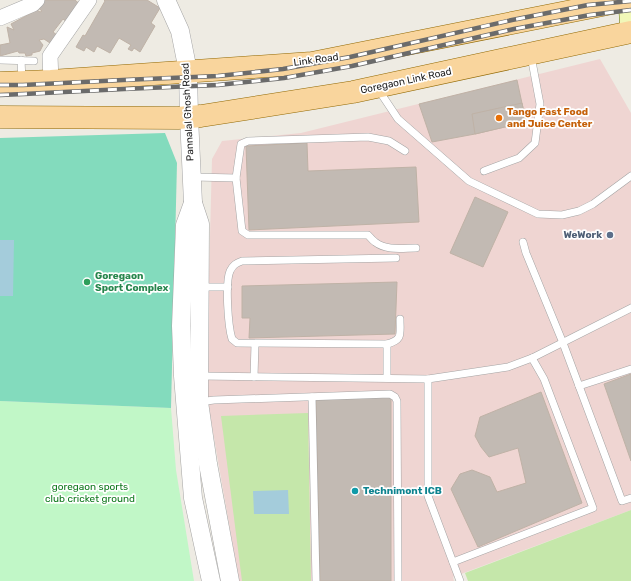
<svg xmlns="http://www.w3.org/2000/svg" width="631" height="581" font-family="Rubik,sans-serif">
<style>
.commercial{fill:#efd5d2}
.grass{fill:#c5e7aa}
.park{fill:#c1f7c7}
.pitch{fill:#83dbbd}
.water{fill:#a4ccdb}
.building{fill:#c2bab3;stroke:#bfb2a6}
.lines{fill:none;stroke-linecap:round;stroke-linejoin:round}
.service-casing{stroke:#a4a4a4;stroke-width:8}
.minor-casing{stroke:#a4a4a4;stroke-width:16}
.tertiary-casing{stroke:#a4a4a4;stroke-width:19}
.secondary-casing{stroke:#607008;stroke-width:22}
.primary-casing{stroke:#926904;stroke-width:23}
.service{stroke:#fff;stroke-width:7}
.minor{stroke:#fff;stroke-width:15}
.tertiary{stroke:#fff;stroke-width:18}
.secondary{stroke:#f1f7b8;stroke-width:21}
.primary{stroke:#f9d59d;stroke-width:22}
.rail-casing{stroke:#6b6b6b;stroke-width:4.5}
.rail{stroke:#fff;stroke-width:3;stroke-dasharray:9;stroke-linecap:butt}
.food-dot{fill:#e8710a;stroke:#fff;stroke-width:1.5}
.service-dot{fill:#5c6f8a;stroke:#fff;stroke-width:1.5}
.leisure-dot{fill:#2e9e5b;stroke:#fff;stroke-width:1.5}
.culture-dot{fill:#0f9aa8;stroke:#fff;stroke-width:1.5}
.labels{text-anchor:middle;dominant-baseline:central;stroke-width:3.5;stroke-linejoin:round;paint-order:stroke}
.street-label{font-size:10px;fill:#1d1d1d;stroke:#fff}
.food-label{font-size:10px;font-weight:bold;fill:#c56008;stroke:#fff;text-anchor:start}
.service-label{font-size:10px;font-weight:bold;fill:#4e5e75;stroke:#fff;text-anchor:end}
.leisure-label{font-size:10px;font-weight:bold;fill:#27864d;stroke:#fff;text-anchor:start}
.park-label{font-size:10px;fill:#0e781c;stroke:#fff}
.culture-label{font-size:10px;font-weight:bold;fill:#0d838f;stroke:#fff;text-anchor:start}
</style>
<rect width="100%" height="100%" fill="#eeebe3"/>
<path class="commercial" d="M600 59 631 113V510L453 577 454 581H239L206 392 212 159 222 141 301 133Z"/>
<g class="grass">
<path d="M308 413 311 581H242L221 416Z"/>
<path d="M631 510V581H468L465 573Z"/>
</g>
<path class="park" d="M0 401 171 408 176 470 194 581H0Z"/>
<path class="pitch" d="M165 133 177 163 171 408 0 401V138Z"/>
<g class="water">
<path d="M0 240H14L13 296H0Z"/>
<path d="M288 490 289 514H254L253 491Z"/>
</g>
<g class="building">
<path d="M42 0H75L82 6 68 23 63 19 53 32 57 35 50 43 44 39 39 40 43 45 40 51 32 53V55L26 56 25 53H19L18 51 0 56V45L10 43 7 27 14 30 11 24 37 10 40 12 42 11 37 7Z"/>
<path d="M104 0H147L160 8 151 23 155 26 140 52 134 48 132 51 128 49 131 45 119 38 110 53 97 46 94 52 86 47 84 51 76 47 83 35 85 36 105 1Z"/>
<path d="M517 80 526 122 475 134 432 142 419 104Z"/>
<path d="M522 103 526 122 475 134 472 114Z"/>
<path d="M307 143 308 171 416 167 419 222 249 230 246 146Z"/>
<path d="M475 197 508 212 483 267 450 253Z"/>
<path d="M397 282 395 334 249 338 250 318H242V286Z"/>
<path d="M631 374V461L604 384Z"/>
<path d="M541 392 582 503 478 547 451 489 460 474 472 470 490 477 497 492 526 483 518 448 489 457 481 447 475 436 480 417Z"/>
<path d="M391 397V581H320L316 400Z"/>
</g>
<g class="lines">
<defs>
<g id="service">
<path d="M0 60 34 61"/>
<path d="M21 60 22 80"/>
<path d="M378 89 398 119 469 181 538 214 562 215 579 211 593 204 631 176"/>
<path d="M484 171 519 158 535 143 540 104 531 56"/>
<path d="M193 177 236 178 241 144 248 141 368 137 389 141 405 151"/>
<path d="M236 178 242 231 248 235H368C370 237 372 240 375 242 387 251 402 248 416 248"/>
<path d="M523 242 526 253 563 343 622 501 631 498"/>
<path d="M396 258 242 261C236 263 233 265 230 271 225 283 228 326 232 339L237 343 387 344C403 340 400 334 400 319"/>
<path d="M200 287H228"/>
<path d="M387 344V378"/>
<path d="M200 376 428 379 508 367 532 358 631 308"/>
<path d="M254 377 255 344"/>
<path d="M428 379V496L460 581"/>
<path d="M579 386 631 369"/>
<path d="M312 397 316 581"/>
<path d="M199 402 214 400 390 394 395 397 397 401 398 581"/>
<path d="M453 562 593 508 544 379 532 358"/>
</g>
<g id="minor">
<path d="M0 18 33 4 37 0"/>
<path d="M51 81 50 56 89 0"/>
</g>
<g id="tertiary">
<path d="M166 0 180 31 188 71 189 117 193 203 200 224 199 402 208 464 230 581"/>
<path d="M193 203 185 225 181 326 183 376 193 498 211 581"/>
</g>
<path id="secondary" d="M629 0 631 32"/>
<g id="primary">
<path d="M0 83 51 81 312 63 627 0"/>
<path d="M0 117 178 118 201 116 353 92 631 32"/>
</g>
</defs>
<use href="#service" class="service-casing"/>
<use href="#minor" class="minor-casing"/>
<use href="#tertiary" class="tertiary-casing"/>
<use href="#secondary" class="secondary-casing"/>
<use href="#primary" class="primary-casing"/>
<use href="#service" class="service"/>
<use href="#minor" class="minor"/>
<use href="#tertiary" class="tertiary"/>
<use href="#secondary" class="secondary"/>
<use href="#primary" class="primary"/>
<defs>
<g id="rail">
<path d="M0 85H23L123 80 218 76 283 69 350 57 512 20 588 5 631 1"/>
<path d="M0 95 24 94 124 89 218 85 284 78 352 66 514 29 590 15 631 10"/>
</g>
</defs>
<use href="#rail" class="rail-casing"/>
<use href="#rail" class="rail"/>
</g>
<circle class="food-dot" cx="499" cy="118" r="4"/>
<circle class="service-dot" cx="610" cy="235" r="4"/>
<circle class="leisure-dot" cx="87" cy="282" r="4"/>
<circle class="culture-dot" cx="355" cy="491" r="4"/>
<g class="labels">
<g class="street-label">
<text transform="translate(316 60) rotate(-8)">Link Road</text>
<text transform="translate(406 81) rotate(-12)">Goregaon Link Road</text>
<text transform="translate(188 112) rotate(-93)">Pannalal Ghosh Road</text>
</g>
<g class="food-label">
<text x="507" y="112">Tango Fast Food<tspan x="507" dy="12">and Juice Center</tspan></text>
</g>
<g class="service-label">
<text x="602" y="235">WeWork</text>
</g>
<g class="leisure-label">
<text x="95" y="276">Goregaon<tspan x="95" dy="12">Sport Complex</tspan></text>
</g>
<g class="park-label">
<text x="90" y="487">goregaon sports<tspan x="90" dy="12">club cricket ground</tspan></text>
</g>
<g class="culture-label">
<text x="363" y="491">Technimont ICB</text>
</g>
</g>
</svg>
